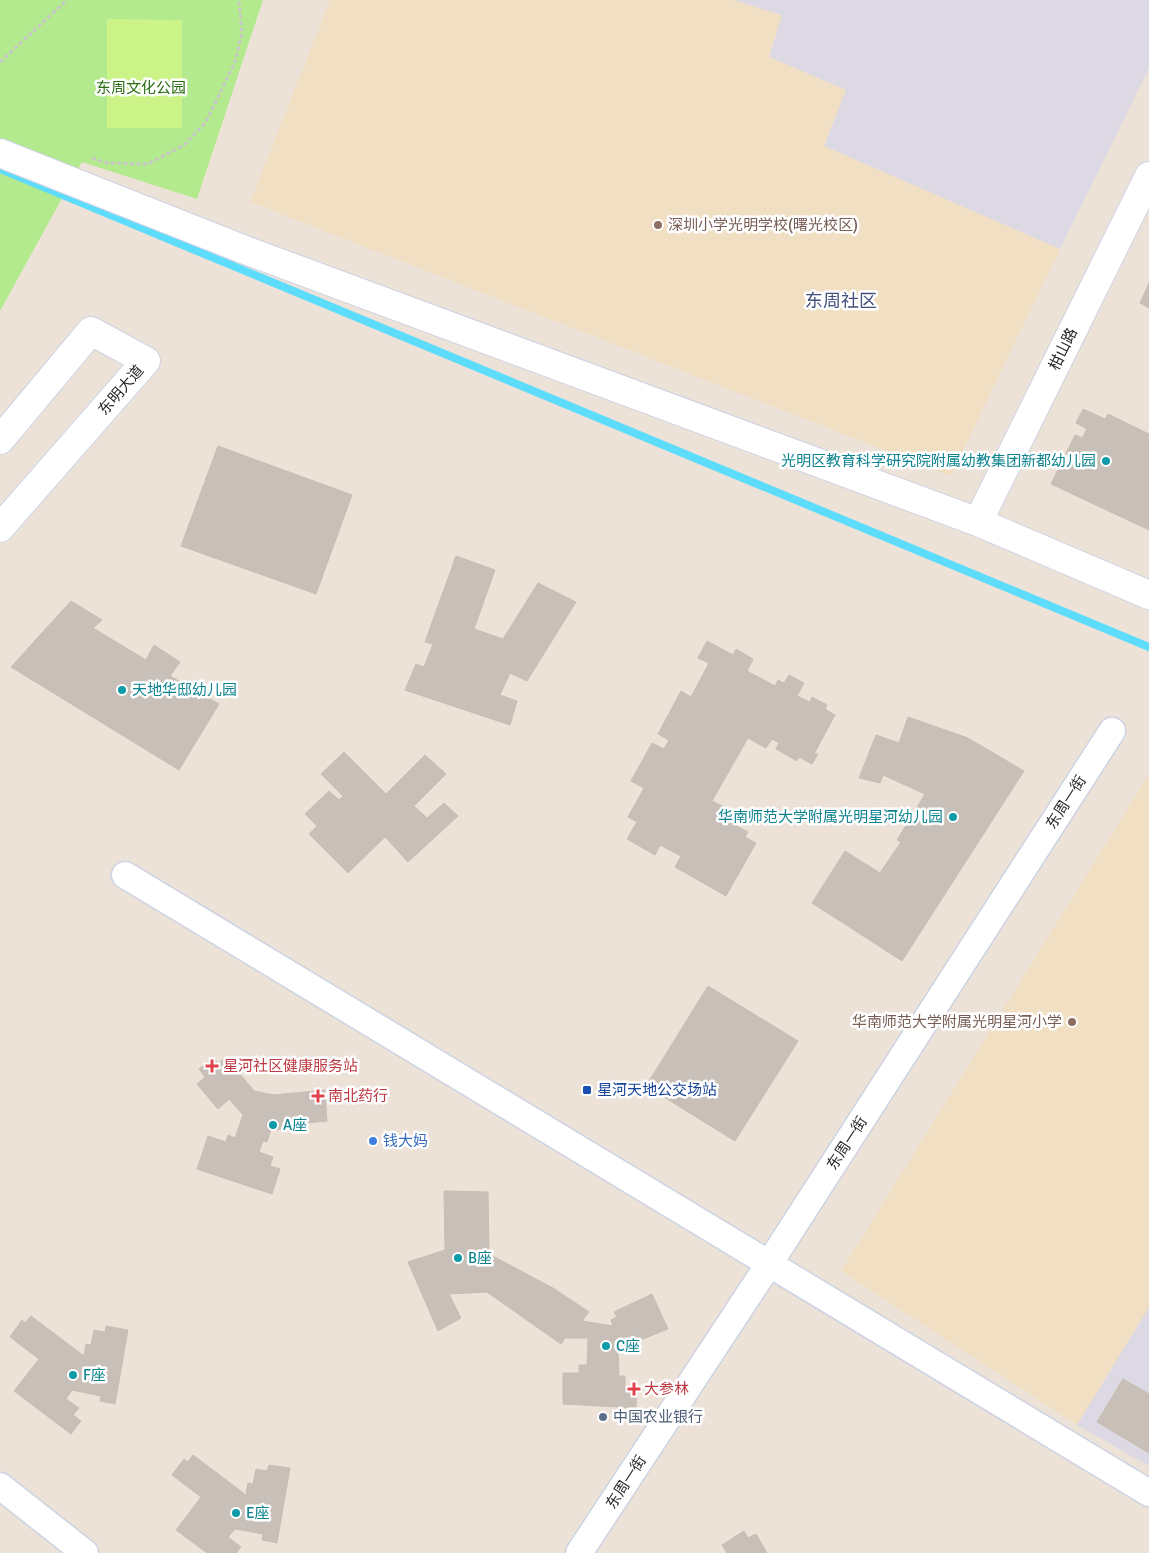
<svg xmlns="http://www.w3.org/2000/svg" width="1149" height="1553" font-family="Signika,'Noto Sans SC',sans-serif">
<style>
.industrial{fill:#dcd9e4}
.education{fill:#f1dfc4}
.green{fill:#b3ea8d}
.pitch{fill:#ccf387}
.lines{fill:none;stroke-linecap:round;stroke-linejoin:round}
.stream{stroke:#5ddcfc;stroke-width:8}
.building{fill:#c7bfb8;stroke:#c8beb1}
.minor-casing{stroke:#cdd3e3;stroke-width:29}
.tertiary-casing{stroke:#cdd3e3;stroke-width:30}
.secondary-casing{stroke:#cdd3e3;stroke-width:30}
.path{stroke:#c7c7c7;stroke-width:3;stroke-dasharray:4 2.5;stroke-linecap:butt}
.minor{stroke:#fff;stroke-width:26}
.tertiary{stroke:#fff;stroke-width:28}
.secondary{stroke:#fff;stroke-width:28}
.education-dot{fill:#8d6e63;stroke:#fff;stroke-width:2}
.culture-dot{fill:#0f9aa8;stroke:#fff;stroke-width:2}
.health-dot{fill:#e0444e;stroke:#fff;stroke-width:2}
.transit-dot{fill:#1a4fb4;stroke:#fff;stroke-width:2}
.shop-dot{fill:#3f7fe0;stroke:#fff;stroke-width:2}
.service-dot{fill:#5c6f8a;stroke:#fff;stroke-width:2}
.labels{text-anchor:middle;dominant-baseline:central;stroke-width:5;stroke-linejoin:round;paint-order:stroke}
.park-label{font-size:15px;fill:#2a6c11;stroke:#fff}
.education-label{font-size:15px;fill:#785e54;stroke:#fff;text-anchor:start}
.street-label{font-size:15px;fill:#282828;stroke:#fff}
.culture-label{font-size:15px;fill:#0d838f;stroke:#fff;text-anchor:start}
.health-label{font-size:15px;fill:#be3a42;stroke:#fff;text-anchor:start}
.transit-label{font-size:15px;fill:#164399;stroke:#fff;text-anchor:start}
.shop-label{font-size:15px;fill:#366cbe;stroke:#fff;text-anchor:start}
.service-label{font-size:15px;fill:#4e5e75;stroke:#fff;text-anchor:start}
.quarter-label{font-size:18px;fill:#44527d;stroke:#fff}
</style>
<rect width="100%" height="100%" fill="#ede2d8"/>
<g class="industrial">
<path d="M733 0H1149V68L1060 249 824 146 846 90 769 57 781 16Z"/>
<path d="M1149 1307V1466L1077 1425Z"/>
</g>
<g class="education">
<path d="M330 0H733L782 15 769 57 846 90 824 146 1060 249 951 476 250 202Z"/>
<path d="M1149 774V1307L1077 1425 841 1271Z"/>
</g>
<path class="green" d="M0 0H263L197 199 82 162 0 311Z"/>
<path class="pitch" d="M107 19 182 20V128H107Z"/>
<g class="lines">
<path class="stream" d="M0 169 1149 647"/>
</g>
<g class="building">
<path d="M1149 283V308L1140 303Z"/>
<path d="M1083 409 1105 419 1108 414 1149 434V530L1051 484 1075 435 1082 438 1087 429 1076 423Z"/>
<path d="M218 446 352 495 316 594 181 546Z"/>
<path d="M456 556 495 570 474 629 503 639 538 583 576 602 527 681 510 673 500 695 517 701 510 725 405 690 416 664 424 667 433 644 425 642Z"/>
<path d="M71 601 102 620 93 628 146 660 154 645 180 662 170 676 219 704 179 770 11 667Z"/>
<path d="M707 641 733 655 736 649 753 659 747 671 775 686 778 680 784 683 789 675 804 683 797 696 810 702 812 697 827 705 825 709 835 715 814 754H818L812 764 799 757 797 761 776 749 779 743 772 739 766 748 748 738 712 801 724 807 717 820 727 826 729 822 748 832 745 837 756 843 726 896 675 867 681 856 660 845 655 855 627 839 637 822 628 817 644 788 631 781 652 743 664 749 669 740 658 734 681 691 691 697 709 663 698 658Z"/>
<path d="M908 717 968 738 1024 771 902 961 812 903 845 851 880 873 901 842 897 840 925 794 883 775 880 783 859 778 876 735 899 743Z"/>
<path d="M344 752 386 794 425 755 446 774 414 806 427 818 444 803 458 816 408 862 385 837 348 873 309 834 317 826 305 814 329 791 339 800 343 796 321 774Z"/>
<path d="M708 986 798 1041 735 1141 646 1086Z"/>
<path d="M226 1057 254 1091 274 1095 325 1090 327 1121 305 1123 306 1127 271 1130 267 1142 263 1141 259 1152 273 1157 270 1166 280 1169 272 1194 197 1169 208 1136 226 1142 228 1135 235 1138 243 1115 229 1099 218 1109 197 1084 205 1077 199 1069 214 1058 218 1064Z"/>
<path d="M444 1191 488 1192 489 1254 553 1288 531 1323 487 1292 449 1294 461 1318 438 1331 408 1262 445 1250Z"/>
<path d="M553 1288 589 1312 582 1321 613 1326 611 1320 617 1317 614 1312 652 1294 668 1329 618 1349 619 1376H625V1386H637L636 1408 563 1404V1373H579V1365H587L588 1338H565L561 1344 531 1323Z"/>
<path d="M31 1316 84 1356 86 1344 91 1345 94 1330 105 1332 106 1326 128 1330 115 1404 100 1401 101 1396 72 1390 66 1399 79 1408 73 1415 81 1421 71 1434 14 1391 39 1359 10 1337 22 1320 25 1323Z"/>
<path d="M1123 1379 1149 1394V1453L1097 1422Z"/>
<path d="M193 1455 246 1495 248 1483 253 1484 256 1469 267 1471 269 1465 290 1468 277 1543 262 1540 263 1534 235 1529 228 1537 241 1547 236 1553H207L176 1530 201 1497 172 1475 184 1459 188 1462Z"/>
<path d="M744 1531 748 1538 756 1534 767 1553H727L722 1545Z"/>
</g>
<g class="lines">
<defs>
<g id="minor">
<path d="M125 875 1149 1493"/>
<path d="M0 1486 85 1553"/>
<path d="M579 1553 769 1264 1112 731"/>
</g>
<g id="tertiary">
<path d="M0 153 245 250 978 522 1149 595"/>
<path d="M978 522 1149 176"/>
</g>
<path id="secondary" d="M0 440 91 331 146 361 0 528"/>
</defs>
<use href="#minor" class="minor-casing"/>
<use href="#tertiary" class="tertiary-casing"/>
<use href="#secondary" class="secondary-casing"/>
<g class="path">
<path d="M0 62 67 0"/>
<path d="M92 158 107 163 148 164 184 145 206 122 235 62 242 33 239 0"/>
</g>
<use href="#minor" class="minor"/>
<use href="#tertiary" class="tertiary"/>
<use href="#secondary" class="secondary"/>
</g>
<g class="education-dot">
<circle cx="658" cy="225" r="5"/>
<circle cx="1072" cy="1022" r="5"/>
</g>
<g class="culture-dot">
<circle cx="1106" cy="461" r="5"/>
<circle cx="122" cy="690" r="5"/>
<circle cx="953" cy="817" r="5"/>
<circle cx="273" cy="1125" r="5"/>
<circle cx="458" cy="1258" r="5"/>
<circle cx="606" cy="1346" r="5"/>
<circle cx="73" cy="1375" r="5"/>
<circle cx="236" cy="1513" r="5"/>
</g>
<g class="health-dot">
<path d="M209.5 1058.5h5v5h5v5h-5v5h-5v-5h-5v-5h5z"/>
<path d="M315.5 1088.5h5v5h5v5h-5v5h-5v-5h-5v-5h5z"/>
<path d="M631.5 1381.5h5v5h5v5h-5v5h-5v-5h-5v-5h5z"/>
</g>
<rect class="transit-dot" x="582" y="1085" width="10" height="10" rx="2.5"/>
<circle class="shop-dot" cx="373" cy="1141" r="5"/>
<circle class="service-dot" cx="603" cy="1417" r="5"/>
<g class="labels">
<g class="park-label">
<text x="141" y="88">东周文化公园</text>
</g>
<g class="education-label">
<text x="668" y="225">深圳小学光明学校(曙光校区)</text>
<text x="1062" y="1022" text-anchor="end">华南师范大学附属光明星河小学</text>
</g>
<g class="street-label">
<text transform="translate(1063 349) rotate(-64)">柑山路</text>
<text transform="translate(121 390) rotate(-49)">东明大道</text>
<text transform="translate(1066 802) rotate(-57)">东周一街</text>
<text transform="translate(847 1143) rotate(-57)">东周一街</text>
<text transform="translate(626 1482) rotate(-57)">东周一街</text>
</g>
<g class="culture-label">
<text x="1096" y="461" text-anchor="end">光明区教育科学研究院附属幼教集团新都幼儿园</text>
<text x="132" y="690">天地华邸幼儿园</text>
<text x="943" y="817" text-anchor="end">华南师范大学附属光明星河幼儿园</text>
<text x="283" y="1125">A座</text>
<text x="468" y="1258">B座</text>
<text x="616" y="1346">C座</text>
<text x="83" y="1375">F座</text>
<text x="246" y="1513">E座</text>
</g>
<g class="health-label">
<text x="223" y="1066">星河社区健康服务站</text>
<text x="328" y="1096">南北药行</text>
<text x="644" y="1389">大参林</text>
</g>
<g class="transit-label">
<text x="597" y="1090">星河天地公交场站</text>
</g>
<g class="shop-label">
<text x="383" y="1141">钱大妈</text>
</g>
<g class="service-label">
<text x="613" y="1417">中国农业银行</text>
</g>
<g class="quarter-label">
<text x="841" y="301">东周社区</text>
</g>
</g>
</svg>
